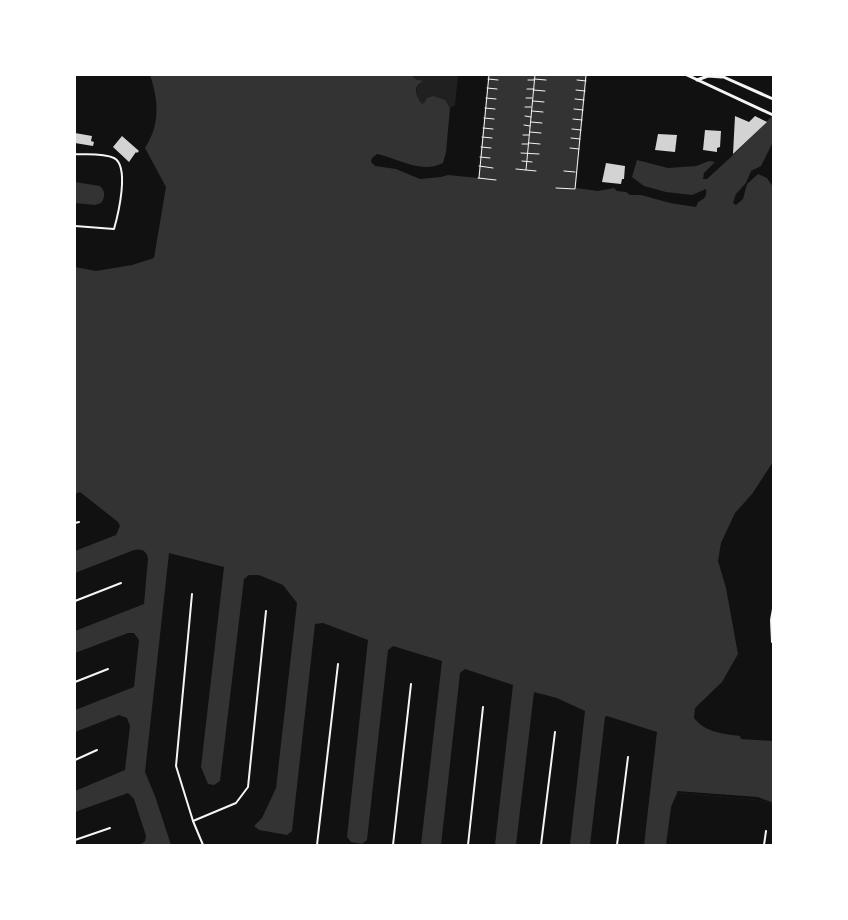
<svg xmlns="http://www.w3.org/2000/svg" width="848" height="920" font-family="Cabin,sans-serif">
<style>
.green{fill:#202020}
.water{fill:#333}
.pier{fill:#111}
.building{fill:#d3d3d3}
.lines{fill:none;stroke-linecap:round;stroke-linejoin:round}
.path{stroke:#f5f5f5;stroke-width:1}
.minor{stroke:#f5f5f5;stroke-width:2}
.primary{stroke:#f5f5f5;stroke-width:3}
</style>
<rect width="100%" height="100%" fill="#111"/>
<path class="green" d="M412 75H458L455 105 450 108 445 100 422 104C415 94 413 88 424 81L415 79Z"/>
<g class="water">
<path d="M150 75H412L415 79 424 81C412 87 415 94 422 104L425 102 427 98 433 96 445 100 450 108 446 152 443 163C422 174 399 159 377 154L372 158 371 162 375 166 396 169 420 179 441 177 448 175 478 178 488 75H587L576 188 598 191 614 188 617 191 626 192 630 195H641L670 203 696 207 698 202C705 199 707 196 706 189L692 195 666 192 644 186 632 177 637 160 668 168 696 166 709 161 715 162 704 173 703 179H707L732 156 773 115V142L761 166 751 171 746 183 736 194 733 203 736 205 743 199 747 184 758 174 767 178 773 187V462L752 494 735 513 721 543 718 561 726 588 738 654 722 682 695 708 694 718C705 732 722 734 740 736L741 739 773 741V805L758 800 677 793 671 807 666 845H644L657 732 607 716 605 717 590 845H570L585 711 557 698 534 692 516 845H495L513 685 465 669 460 673 441 845H421L442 661 393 646 388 650 367 840 362 844 351 842 347 837 368 640 323 623 315 624 292 831 287 835 259 830 254 826 262 818 276 788 297 603 283 585 259 575H249L244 579 220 781 214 785 208 784 201 767 224 567 169 553 145 772 155 796 171 845H140L145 841 146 836 134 799 128 793 75 812V791L125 770 130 726 127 718 119 715 75 732V710L134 687 139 640 134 633H128L75 653V631L144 604 148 559C147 551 142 548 134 550L75 573V551L116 535 120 526 118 522 80 492 75 494V267L96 271 132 265 154 258 166 187 145 148C160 125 159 101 150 75Z"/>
<path d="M75 182 100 186C106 192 105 197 101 203L95 205 75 203Z"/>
</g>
<path class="pier" d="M677 791 758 797 773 803V805L758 800 677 793Z"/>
<g class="building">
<path d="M735 116 749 122 755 116 767 122 733 154Z"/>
<path d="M705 130 721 131 720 147 717 148V152L703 150Z"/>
<path d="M75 133 92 136 91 141 94 142 93 146 75 143Z"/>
<path d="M658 134 677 135 675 152 655 150Z"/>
<path d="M122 136 139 151 137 153 136 152 129 162 113 147Z"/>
<path d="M606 163 625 166 624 179H622L621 184 602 182Z"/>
</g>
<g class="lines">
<g class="path">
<path d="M488 79 498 80"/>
<path d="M534 79 546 80"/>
<path d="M528 80H534"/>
<path d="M577 80 586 81"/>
<path d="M487 88 497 89"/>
<path d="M527 89H534"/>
<path d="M533 90 545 91"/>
<path d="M576 90 585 91"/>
<path d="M486 98 496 99"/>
<path d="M526 98H532"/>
<path d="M575 99 584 100"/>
<path d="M533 101 544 102"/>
<path d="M525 107H531"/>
<path d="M485 108 495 109"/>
<path d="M574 109 583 110"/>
<path d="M532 111 543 112"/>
<path d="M525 116 531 117"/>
<path d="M484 118 494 119"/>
<path d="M573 119 582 120"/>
<path d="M531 122 542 123"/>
<path d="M524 125 530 126"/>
<path d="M483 128 493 129"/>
<path d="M572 129 581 130"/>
<path d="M530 132 541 133"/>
<path d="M523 135H529"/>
<path d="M482 137 492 138"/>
<path d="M571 138 580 139"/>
<path d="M529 143 540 144"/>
<path d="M522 144H528"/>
<path d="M481 147 491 148"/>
<path d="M570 148 579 149"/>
<path d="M521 153 539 154"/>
<path d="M480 157 490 158"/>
<path d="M522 161 532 162"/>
<path d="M479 166 493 168"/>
<path d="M516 169 536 171"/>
<path d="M526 170 535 75"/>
<path d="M564 171 575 172"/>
<path d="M478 178 496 180"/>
<path d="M479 178 489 75"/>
<path d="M556 188 575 189 586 75"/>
</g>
<g class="minor">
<path d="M75 154C87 155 103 153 114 158 130 166 118 215 114 229L75 226"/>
<path d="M75 523 79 522"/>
<path d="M192 594 176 766 193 821 203 845"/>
<path d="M75 601 121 583"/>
<path d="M772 642 771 620 773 609"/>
<path d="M75 682 108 669"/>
<path d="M75 760 97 750"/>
<path d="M193 821 236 803 248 787 266 611"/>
<path d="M75 840 110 828"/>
<path d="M317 845 338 664"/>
<path d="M393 845 411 684"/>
<path d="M468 845 483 707"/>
<path d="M541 845 555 732"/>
<path d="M617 845 628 757"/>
<path d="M764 845 766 831"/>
</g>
<g class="primary">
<path d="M687 75 773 115"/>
<path d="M719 75 773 99"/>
<path d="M697 80 708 76 722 77"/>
</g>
</g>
<rect width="848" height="920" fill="none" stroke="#ffffff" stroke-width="152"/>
</svg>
